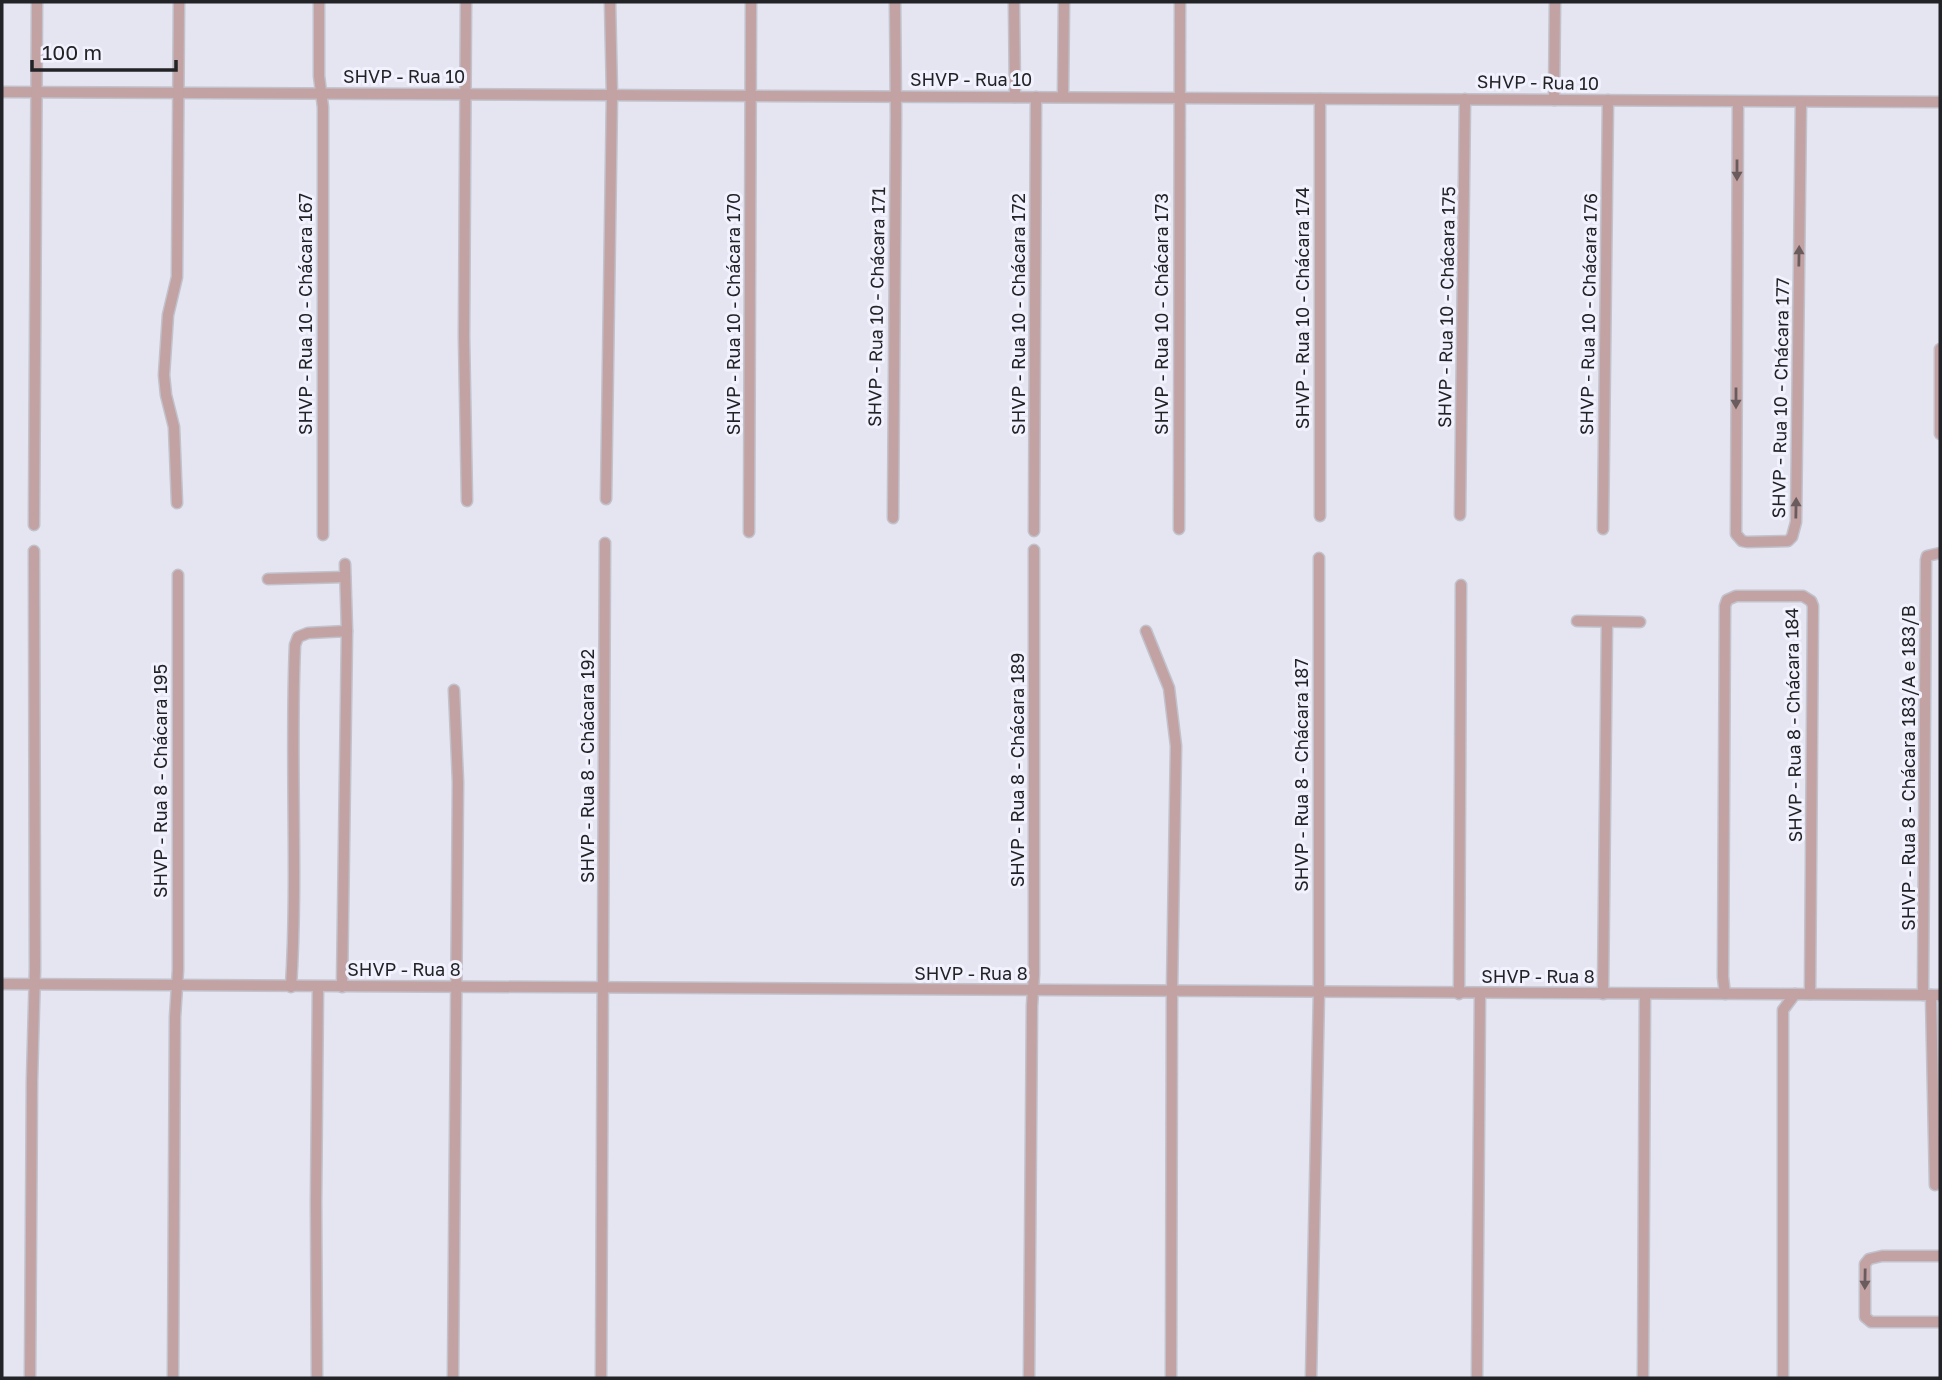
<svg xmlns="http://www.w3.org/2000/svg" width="1942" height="1380" font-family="'Golos Text',sans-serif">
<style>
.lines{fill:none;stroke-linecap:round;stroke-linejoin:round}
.minor-casing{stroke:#c1c2cc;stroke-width:13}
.minor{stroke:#c2a2a3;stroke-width:10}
.oneway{fill:#6a5c5e}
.labels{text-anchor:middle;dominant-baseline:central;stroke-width:6;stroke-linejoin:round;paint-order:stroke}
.street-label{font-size:18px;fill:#222326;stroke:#f1f2fd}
</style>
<rect width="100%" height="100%" fill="#e4e5f0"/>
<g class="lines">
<defs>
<g id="minor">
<path d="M319 2V76L323 107V535"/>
<path d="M466 2 464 337 467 501"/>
<path d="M1014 2 1015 97"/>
<path d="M2 92 1940 102"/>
<path d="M1063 97 1064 2"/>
<path d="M1554 100 1555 2"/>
<path d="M1738 102 1736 534 1742 541 1747 542 1788 541 1792 537 1796 522 1801 102"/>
<path d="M1940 349V434"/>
<path d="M606 499 612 95 610 2"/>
<path d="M177 503 174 427 166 395 164 375 168 315 177 277 179 2"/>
<path d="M1460 515 1465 99"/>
<path d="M1320 516V99"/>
<path d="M893 518 896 116 895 2"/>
<path d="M34 525 37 2"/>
<path d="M1179 529 1180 2"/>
<path d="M1603 529 1608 100"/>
<path d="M1034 531 1036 97"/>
<path d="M749 532 751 2"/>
<path d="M345 564 347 631"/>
<path d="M268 579 345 577"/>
<path d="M1577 621 1640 622"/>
<path d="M1146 631 1169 688 1176 746 1172 990 1171 1378"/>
<path d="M2 984 1940 995"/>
<path d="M291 987C298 873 290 759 295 645L298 637 308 633 347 631 342 987"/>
<path d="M1459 994 1461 585"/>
<path d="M1603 994 1607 622"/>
<path d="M1725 994 1723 977 1725 606 1727 600 1736 596H1803L1811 601 1813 606 1810 994"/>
<path d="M1923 995 1926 560 1927 556 1940 553"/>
<path d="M1931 995 1935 1185"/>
<path d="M1940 1256H1882L1869 1259 1865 1264V1317L1871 1322H1940"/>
<path d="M30 1378 32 1080 35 969 34 551"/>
<path d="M173 1378 175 1017 178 970V575"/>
<path d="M317 1378 316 1202 318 987"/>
<path d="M453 1378 458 782 454 690"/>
<path d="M601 1378 605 543"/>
<path d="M1029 1378 1032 1006 1034 974V550"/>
<path d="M1311 1378 1319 992V558"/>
<path d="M1477 1378 1480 994"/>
<path d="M1643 1378 1645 994"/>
<path d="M1783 1378V1010L1795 994"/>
</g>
</defs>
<use href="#minor" class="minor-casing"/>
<use href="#minor" class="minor"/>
</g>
<defs><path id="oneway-solid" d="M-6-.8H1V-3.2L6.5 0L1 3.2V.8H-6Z" transform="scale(1.75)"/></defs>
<g class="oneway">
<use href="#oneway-solid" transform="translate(1737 170) rotate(90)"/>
<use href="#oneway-solid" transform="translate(1799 256) rotate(-89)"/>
<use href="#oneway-solid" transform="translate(1736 398) rotate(90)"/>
<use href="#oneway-solid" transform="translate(1796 508) rotate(-89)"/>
<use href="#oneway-solid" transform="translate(1865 1279) rotate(91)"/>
</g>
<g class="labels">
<g class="street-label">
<text x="404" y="76">SHVP - Rua 10</text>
<text x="971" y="79">SHVP - Rua 10</text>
<text transform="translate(1538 82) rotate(1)">SHVP - Rua 10</text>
<text transform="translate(876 307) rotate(-89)">SHVP - Rua 10 - Chácara 171</text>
<text transform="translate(1446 307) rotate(-89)">SHVP - Rua 10 - Chácara 175</text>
<text transform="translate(1302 308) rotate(-90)">SHVP - Rua 10 - Chácara 174</text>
<text transform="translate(305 314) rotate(-90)">SHVP - Rua 10 - Chácara 167</text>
<text transform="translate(733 314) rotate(-90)">SHVP - Rua 10 - Chácara 170</text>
<text transform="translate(1018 314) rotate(-90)">SHVP - Rua 10 - Chácara 172</text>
<text transform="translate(1161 314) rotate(-90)">SHVP - Rua 10 - Chácara 173</text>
<text transform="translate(1588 314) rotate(-89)">SHVP - Rua 10 - Chácara 176</text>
<text transform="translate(1780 398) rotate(-89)">SHVP - Rua 10 - Chácara 177</text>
<text transform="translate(1793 725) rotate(-91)">SHVP - Rua 8 - Chácara 184</text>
<text transform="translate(587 766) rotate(-90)">SHVP - Rua 8 - Chácara 192</text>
<text transform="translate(1908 768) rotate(-90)">SHVP - Rua 8 - Chácara 183/A e 183/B</text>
<text transform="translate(1017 770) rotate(-90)">SHVP - Rua 8 - Chácara 189</text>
<text transform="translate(1301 775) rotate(-90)">SHVP - Rua 8 - Chácara 187</text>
<text transform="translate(160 781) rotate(-90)">SHVP - Rua 8 - Chácara 195</text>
<text x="404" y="969">SHVP - Rua 8</text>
<text x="971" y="973">SHVP - Rua 8</text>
<text x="1538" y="976">SHVP - Rua 8</text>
</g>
</g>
<rect width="1942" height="1380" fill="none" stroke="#222326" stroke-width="7"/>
<path d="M32 60v10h144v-10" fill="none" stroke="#222326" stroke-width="3.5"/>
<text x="42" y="60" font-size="21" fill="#222326" stroke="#f1f2fd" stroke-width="5" paint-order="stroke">100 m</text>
</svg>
